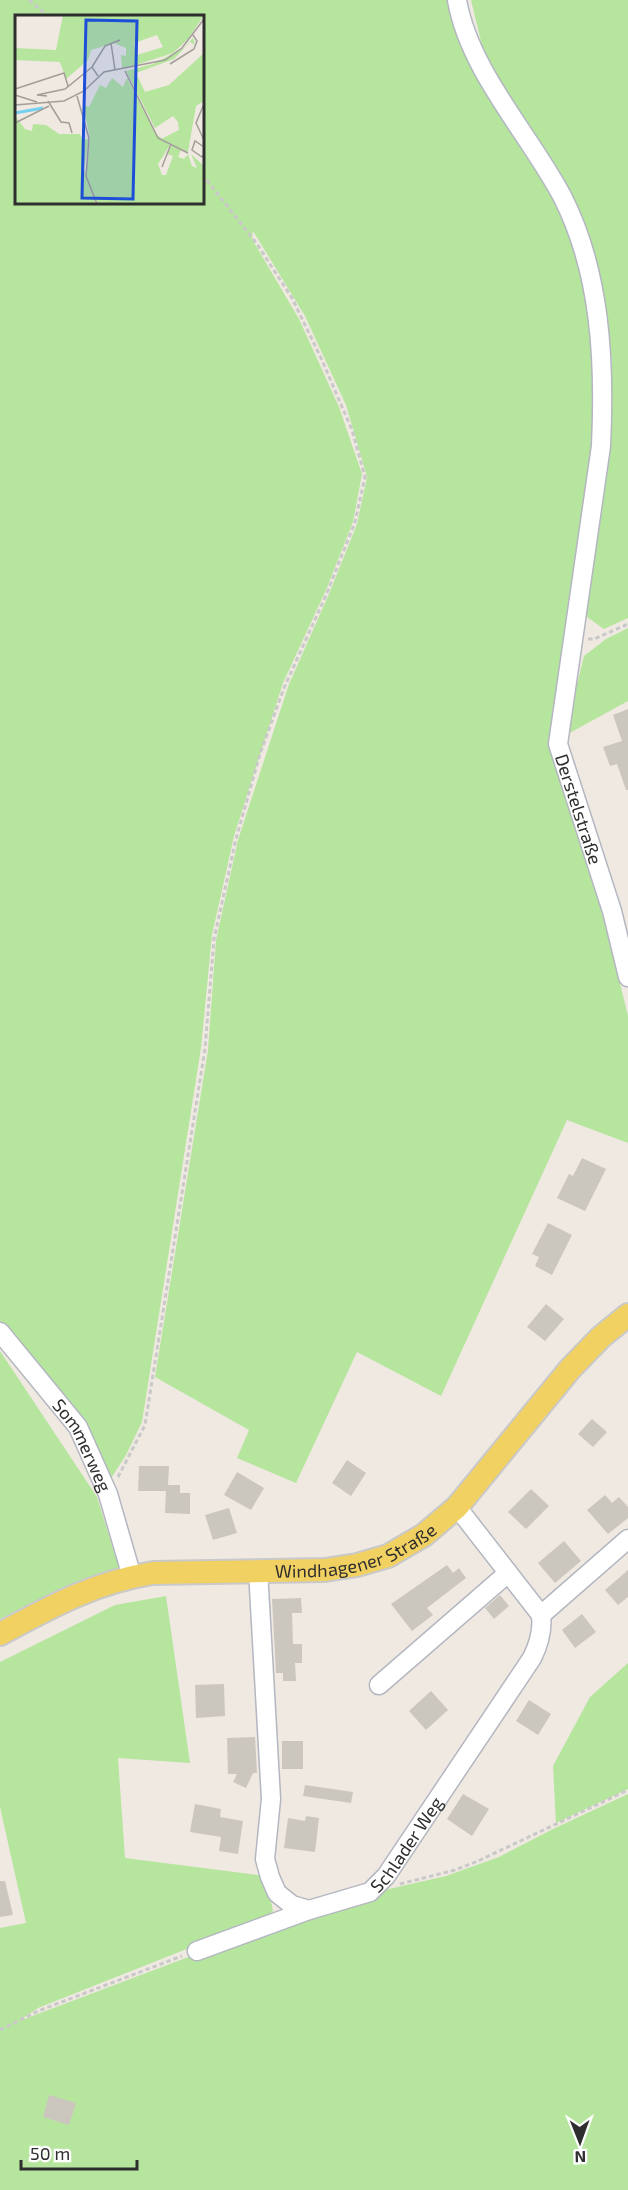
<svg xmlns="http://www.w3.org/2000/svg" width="628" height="2190" font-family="'Exo 2',sans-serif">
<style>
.green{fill:#b6e59e;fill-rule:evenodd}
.building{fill:#cbc7bf}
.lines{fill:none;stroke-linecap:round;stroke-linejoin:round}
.minor-casing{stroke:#b4b7c1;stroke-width:21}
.major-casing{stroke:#c9c9c9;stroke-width:26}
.path{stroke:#c9c9c9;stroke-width:3;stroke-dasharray:4.5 3;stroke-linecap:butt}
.minor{stroke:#fff;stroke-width:18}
.major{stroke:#f2d163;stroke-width:22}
.labels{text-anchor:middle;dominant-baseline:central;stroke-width:4.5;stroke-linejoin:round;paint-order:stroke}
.street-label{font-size:18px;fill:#2e2e2e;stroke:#fff}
.inset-river{fill:none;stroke:#75cff0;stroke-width:3}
.inset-road{fill:none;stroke:#a29e99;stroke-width:1.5}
.view{fill:#1d4ed8;fill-opacity:0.15;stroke:#1d4ed8;stroke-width:3}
.inset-edge{fill:none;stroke:#2e2e2e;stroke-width:3}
</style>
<rect width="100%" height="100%" fill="#efe9e1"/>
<g class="green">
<path d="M0 0H451L470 58 562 214 583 275 594 353 593 445 551 744 608 934 628 1016V1143L567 1120 441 1396 357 1352 296 1483 237 1458 249 1430 155 1377 208 1050 216 940 238 840 289 684 329 594 357 524 367 477 346 405 305 316 253 231 252 239 299 319 339 407 362 474 353 522 326 590 283 683 234 836 212 935 201 1048 142 1422 126 1455 108 1483 0 1325ZM16 16H202V202H16Z"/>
<path d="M471 0H628V618L604 629 587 617V576L609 448 612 360 596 257 567 190 485 58Z"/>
<path d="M628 628V701L564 736 584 656 606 639Z"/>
<path d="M0 1351 97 1497 119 1568 64 1589 0 1619Z"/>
<path d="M166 1596 190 1763 118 1758 125 1858 266 1876 273 1911 265 1918 38 2008 19 2021 281 1922 376 1892 446 1876 499 1857 553 1829 628 1794V2190H0V1928L26 1923 0 1807V1662L115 1605Z"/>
<path d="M628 1663V1789L556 1823 553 1766 590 1697Z"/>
</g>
<g class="building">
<path d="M628 709V790H626L617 764 610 766 603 747 622 741 613 715Z"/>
<path d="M582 1158 606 1169 585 1211 557 1198 569 1174 573 1176Z"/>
<path d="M548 1223 572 1235 552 1275 535 1266 539 1257 532 1254Z"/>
<path d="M546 1304 564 1319 545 1341 527 1327Z"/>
<path d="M592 1419 607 1432 593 1447 578 1434Z"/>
<path d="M347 1460 366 1473 351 1496 332 1483Z"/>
<path d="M139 1466H169L168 1485H180V1493H190V1514L165 1513 166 1491H138Z"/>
<path d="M237 1472 264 1488 251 1510 224 1495Z"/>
<path d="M531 1489 549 1506 526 1529 508 1512Z"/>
<path d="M605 1495 612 1503 619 1497 628 1507V1518L608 1534 587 1510Z"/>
<path d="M229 1508 237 1533 213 1540 205 1515Z"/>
<path d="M564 1541 581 1561 555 1583 538 1563Z"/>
<path d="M447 1565 453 1573 459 1568 466 1578 427 1608 433 1615 412 1631 391 1604Z"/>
<path d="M628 1570V1597L618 1605 605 1590Z"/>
<path d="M500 1595 509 1606 494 1619 485 1608Z"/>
<path d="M301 1598 302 1613H292L293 1644H302V1663H295L296 1681H283V1673H276L272 1599Z"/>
<path d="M582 1614 596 1632 575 1648 562 1630Z"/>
<path d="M224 1684 225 1716 196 1718 195 1685Z"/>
<path d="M431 1691 448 1710 426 1730 409 1711Z"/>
<path d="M529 1700 551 1714 538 1735 516 1721Z"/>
<path d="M255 1737 257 1773H253L246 1788 233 1782 237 1774H228L227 1738Z"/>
<rect x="282" y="1741" width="21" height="28"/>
<path d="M305 1785 353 1792 351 1803 303 1796Z"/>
<path d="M463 1794 489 1809 472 1836 447 1819Z"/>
<path d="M195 1804 221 1809 220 1817 243 1821 238 1854 219 1851 221 1837 190 1832Z"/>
<path d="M306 1816 319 1818 315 1852 284 1848 288 1818 305 1821Z"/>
<path d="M0 1881H5L13 1915 0 1917Z"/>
<path d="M49 2095 76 2103 69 2125 43 2117Z"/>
</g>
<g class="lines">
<defs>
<g id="minor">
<path id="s1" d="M457 0C469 70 529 134 562 196 601 272 605 362 601 446L558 744 612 911 628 977"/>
<path id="s2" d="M0 1332 78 1427 108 1494 132 1577"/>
<path d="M457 1507 541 1615 628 1539"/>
<path d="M258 1570 271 1799 265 1859 270 1877 277 1893 292 1905 309 1910"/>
<path d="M379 1685 508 1573"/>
<path id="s3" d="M197 1951 309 1910 370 1892 386 1876 532 1658C539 1644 543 1631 541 1615"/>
</g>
<g id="major">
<path id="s4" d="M0 1634C50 1607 95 1582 153 1573L325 1570 357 1565 388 1556 424 1535 457 1507 570 1369 601 1337 628 1315"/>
</g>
</defs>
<use href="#minor" class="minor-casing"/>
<use href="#major" class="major-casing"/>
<g class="path">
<path d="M29 0 48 16"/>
<path d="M588 639H594L628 624"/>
<path d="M118 1477 145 1425 205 1049 214 939 236 839 260 754 284 688 327 593 355 522 365 477 352 430 321 358 292 298 257 244 202 174"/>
<path d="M400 1884 455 1870 478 1861 628 1790"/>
<path d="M0 2030 38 2011 182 1956"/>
</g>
<use href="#minor" class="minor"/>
<use href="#major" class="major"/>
</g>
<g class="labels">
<g class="street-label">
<text stroke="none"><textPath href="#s1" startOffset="849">Derstelstraße</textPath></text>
<text stroke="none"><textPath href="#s2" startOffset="141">Sommerweg</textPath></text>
<text stroke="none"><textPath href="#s4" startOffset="372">Windhagener Straße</textPath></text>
<text stroke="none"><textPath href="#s3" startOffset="243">Schlader Weg</textPath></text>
</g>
</g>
<g transform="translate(15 15)">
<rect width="189" height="189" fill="#efe9e1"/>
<path d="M48 0 173 1 189 0 173 24 158 38 111 53 107 54 106 40 111 41V33L99 28 76 35 73 45 51 64 45 47 0 45V33L41 35ZM142 20 148 32 122 40 119 28ZM178 23 180 30 175 27 159 44 121 58 130 77 154 70 189 38V86L181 91 173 137 146 124 164 115 163 107 158 101 140 113 111 56 138 49 169 33ZM97 63 108 72 112 63 141 119 155 130 143 149 147 160H151L158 141 152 139 157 130 166 135 163 142 169 144 173 139 177 151 182 153 176 139 189 151V189H83L71 161 75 123 68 90 74 92 85 70 91 73ZM0 101 10 114 17 116 18 109 31 110 44 119H65L68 126 74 123 69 154 81 189H0Z" fill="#b6e59e" fill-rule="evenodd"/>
<path class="inset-river" d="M0 98 28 93"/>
<path class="inset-road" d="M96 28 100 55M155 49 179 34 182 26 178 20M77 52 90 31 105 25M110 56 143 123 173 138M0 74 49 58 53 71M0 80 22 87M32 81 22 80 50 74 77 52 83 61M62 81 74 123 71 161 82 189M33 86 46 107 54 108 57 118M189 89 181 108 189 125M0 90 49 86 69 76 89 57 150 45 167 33 189 4M0 108 34 91M189 132 180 126 177 135 187 142 189 139M147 152 156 129"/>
<path class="view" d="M71 5 122 6 118 184 67 183Z"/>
<rect width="189" height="189" class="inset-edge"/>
</g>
<g transform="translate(580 2142) rotate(179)" stroke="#ffffff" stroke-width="4.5" paint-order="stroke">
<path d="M0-4.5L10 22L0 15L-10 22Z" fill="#2e2e2e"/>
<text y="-9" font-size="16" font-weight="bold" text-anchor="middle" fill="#2e2e2e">N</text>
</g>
<path d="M21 2160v9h116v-9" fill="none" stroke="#2e2e2e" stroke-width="3"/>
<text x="30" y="2160" font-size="18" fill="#2e2e2e" stroke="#ffffff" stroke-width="4.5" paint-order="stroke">50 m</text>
</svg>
